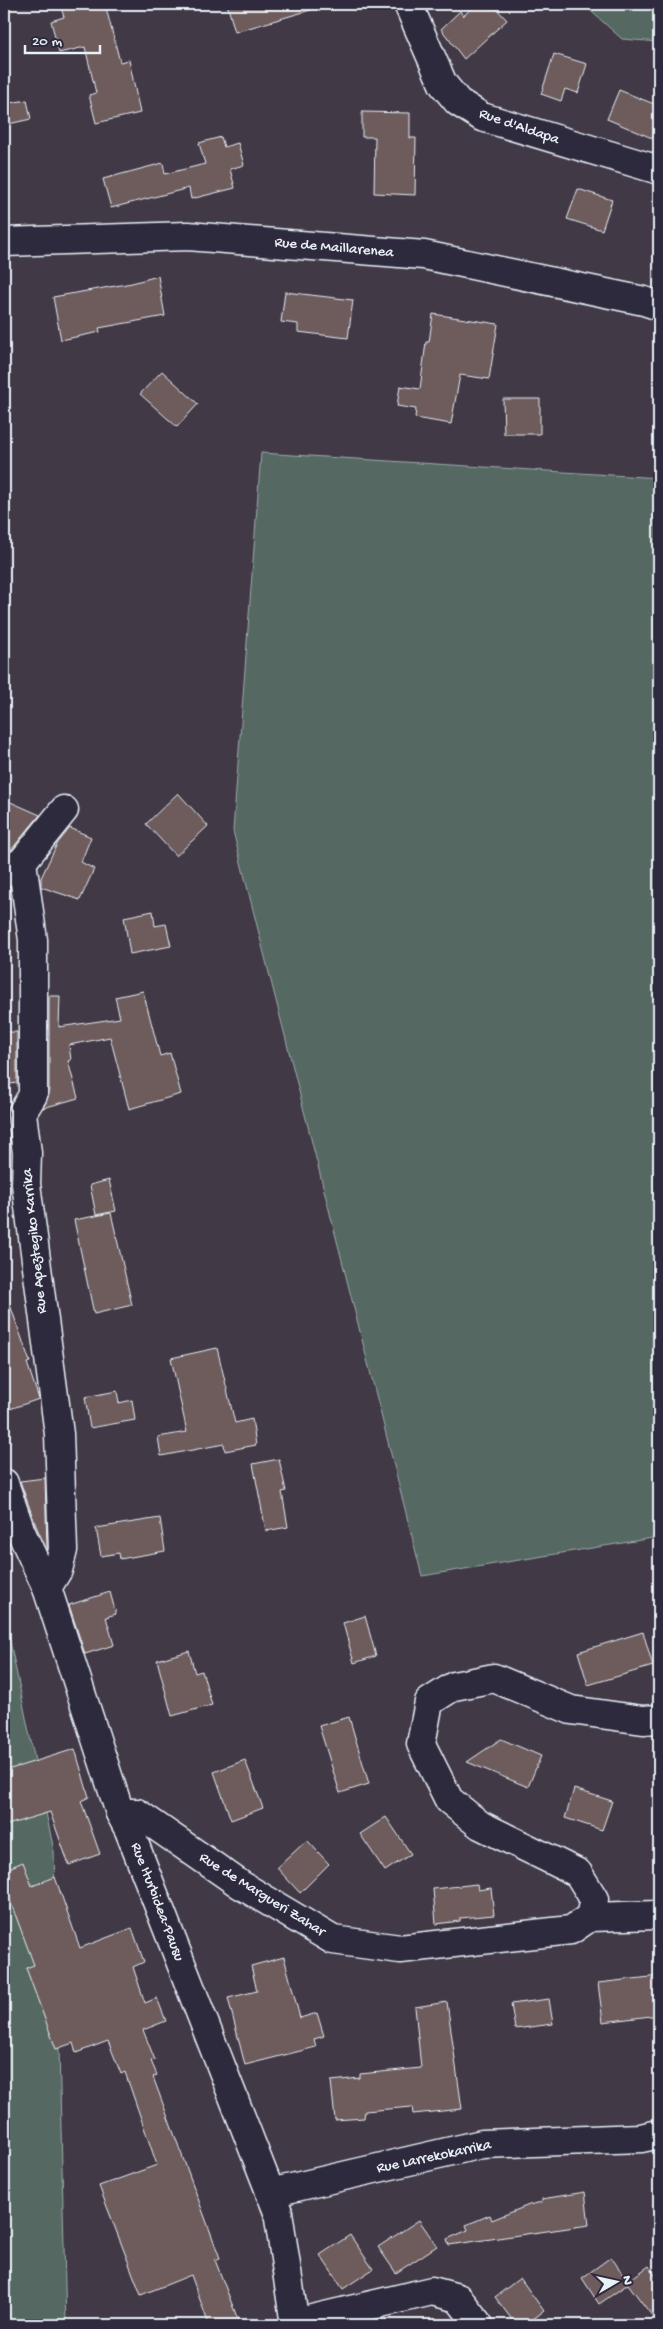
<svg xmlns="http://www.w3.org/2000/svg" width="663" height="2329" font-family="'Gochi Hand',sans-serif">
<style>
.green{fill:#546862;stroke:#9eacad}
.building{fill:#6e5b5c;stroke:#e8f1f8}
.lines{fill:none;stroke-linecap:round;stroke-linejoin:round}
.minor-casing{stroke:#e8f1f8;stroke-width:31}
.minor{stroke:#2f2a3d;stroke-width:28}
.labels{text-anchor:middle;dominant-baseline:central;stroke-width:4.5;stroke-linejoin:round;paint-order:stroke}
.street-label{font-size:15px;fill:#e8f1f8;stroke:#2f2a3d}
</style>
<rect width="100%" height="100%" fill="#423946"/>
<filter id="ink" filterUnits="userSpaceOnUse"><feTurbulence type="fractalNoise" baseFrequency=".02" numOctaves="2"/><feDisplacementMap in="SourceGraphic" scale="10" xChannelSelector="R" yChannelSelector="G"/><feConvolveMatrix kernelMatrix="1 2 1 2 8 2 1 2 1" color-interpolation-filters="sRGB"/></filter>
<g filter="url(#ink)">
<g class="green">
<path d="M583 4H659V42L622 39Z"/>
<path d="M261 453 659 478V1537L422 1576 233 831Z"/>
<path d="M4 1613 54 1851 66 2325H4Z"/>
</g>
<g class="building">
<path d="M60 4H105L120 62 129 60 140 113 96 123 89 95 96 93 85 47 59 53 51 21 64 17Z"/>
<path d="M227 4H313L314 9 235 32Z"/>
<path d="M477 4H492L507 20 464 59 441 29 460 11 463 16Z"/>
<path d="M554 54 587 64 578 93 565 89 561 101 541 94Z"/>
<path d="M619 90 659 106V141L607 119Z"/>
<path d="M27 100 31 119 4 125V104Z"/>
<path d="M362 112 410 113V138H416L415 195 374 193 375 137H362Z"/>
<path d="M221 137 224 147 238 143 244 165 230 169 235 188 191 199 189 188 111 208 103 179 163 163 165 174 205 164 199 143Z"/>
<path d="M578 189 612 200 602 230 567 219Z"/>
<path d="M158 276 165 316 99 328 100 332 61 340 53 297 132 283Z"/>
<path d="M285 292 353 300 348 338 298 332V324L281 322Z"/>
<path d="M433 314 498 324 489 379 460 375 451 424 415 418 416 409 397 406 400 386 420 389 426 342H429Z"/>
<path d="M162 371 198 404 177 427 140 394Z"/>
<path d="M503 399H540V434H504Z"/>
<path d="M178 793 208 826 176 856 146 824Z"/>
<path d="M6 800 40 815 11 850 4 834V823L11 816Z"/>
<path d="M70 828 91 837 81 862 94 869 80 900 41 887V878L57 844Z"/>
<path d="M153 911 155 926 166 924 171 946 130 954 124 917Z"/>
<path d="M143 991 160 1056 170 1053 181 1094 129 1109 110 1037 69 1045 71 1060 68 1061 78 1098 43 1108 49 1095V996H60L59 1027 120 1018 115 997Z"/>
<path d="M4 1032H17V1083L4 1085Z"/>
<path d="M109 1180 116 1211 96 1215 90 1185Z"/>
<path d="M111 1213 132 1305 94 1314 74 1220Z"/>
<path d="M7 1296 30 1362 27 1363 39 1399 4 1411V1297Z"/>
<path d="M217 1348 235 1423 252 1419 256 1445 225 1451 224 1444 161 1456 158 1437 187 1432 171 1358Z"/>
<path d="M117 1391 119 1403 132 1400 135 1420 90 1428 85 1397Z"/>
<path d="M279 1459 286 1491 282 1492 288 1527 266 1531 253 1464Z"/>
<path d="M45 1478 47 1548V1550L36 1526 20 1481Z"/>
<path d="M160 1518 165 1551 120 1559 119 1553 101 1556 96 1528Z"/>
<path d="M110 1592 116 1614 106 1617 114 1645 85 1654 69 1605Z"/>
<path d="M365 1616 376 1656 354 1663 343 1623Z"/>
<path d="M643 1632 653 1666 588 1685 578 1652Z"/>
<path d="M189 1651 195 1673 202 1671 212 1705 172 1716 157 1660Z"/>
<path d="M349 1717 369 1784 340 1793 319 1726Z"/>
<path d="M501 1739 541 1756 528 1787 467 1762Z"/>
<path d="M75 1749 89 1797 81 1801 100 1854 69 1865 50 1812 4 1826V1771Z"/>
<path d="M245 1760 263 1808 231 1820 214 1772Z"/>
<path d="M574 1789 612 1801 602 1830 565 1818Z"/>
<path d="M386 1817 411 1854 385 1871 360 1834Z"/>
<path d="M307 1840 329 1864 300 1893 277 1868Z"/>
<path d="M23 1862 32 1886 55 1877 80 1948 132 1928 144 1962 133 1967 145 2003 157 1998 166 2021 143 2030 155 2060 151 2061 157 2075 153 2077 220 2258 215 2260 240 2325H209L191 2275 141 2295 99 2186 157 2165 125 2072 121 2074 108 2041 76 2053 73 2043 56 2049 26 1968 34 1965 4 1884V1870Z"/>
<path d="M477 1884 478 1890 491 1888 494 1915 460 1918V1921L436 1924 433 1889Z"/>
<path d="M284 1957 300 2018 317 2013 324 2036 314 2039 316 2047 245 2065 228 1998 257 1991 251 1966Z"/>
<path d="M659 1976V2015L603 2022 598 1983Z"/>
<path d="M549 1999 553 2024 515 2029 511 2004Z"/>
<path d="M447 2002 462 2109 413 2114 412 2107 365 2111 364 2118 335 2120 331 2081 360 2078V2074L421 2068 415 2007Z"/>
<path d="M585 2192 589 2225 449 2245 447 2239 468 2230 466 2225 490 2215 492 2220 529 2205 542 2202V2199Z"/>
<path d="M419 2220 437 2246 396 2273 378 2247Z"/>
<path d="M350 2235 373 2269 343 2289 320 2255Z"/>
<path d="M611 2257 628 2281 649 2266 659 2281V2325L628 2284 599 2304 582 2278Z"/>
<path d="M520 2278 544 2311 525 2325H516L495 2297Z"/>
</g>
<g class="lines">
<defs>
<g id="minor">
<path d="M408 4 443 84 458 102 482 117 659 170"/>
<path d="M4 242 188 236 424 255 644 301 659 306"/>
<path d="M22 862 33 940V1095L22 1113 27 1153 26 1184 59 1434 63 1550 58 1570 47 1588"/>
<path d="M4 872 22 862 64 810"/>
<path d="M4 1483 21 1532 47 1588 120 1813 129 1830 278 2212 295 2325"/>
<path d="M120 1813H137L241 1885 333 1940 400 1949 571 1930 590 1917 659 1915"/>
<path d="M590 1917 594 1899 578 1873 480 1825 449 1800 421 1744 429 1702 454 1686 494 1678 571 1710 643 1720 659 1719"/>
<path d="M270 2193 482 2144 641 2138 659 2134"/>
<path d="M295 2323 432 2291 458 2298 479 2325"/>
</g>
</defs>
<use href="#minor" class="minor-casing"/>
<use href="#minor" class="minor"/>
</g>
</g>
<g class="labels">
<g class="street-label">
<text transform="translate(519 127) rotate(19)">Rue d'Aldapa</text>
<text transform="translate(334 248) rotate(5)">Rue de Maillarenea</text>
<text transform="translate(35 1241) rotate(-96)">Rue Apeztegiko Karrika</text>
<text transform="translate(262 1895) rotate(32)">Rue de Margueri Zahar</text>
<text transform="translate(157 1902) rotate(69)">Rue Iturbidea-Pausu</text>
<text transform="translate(434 2157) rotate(-12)">Rue Larrekokarrika</text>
</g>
</g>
<rect width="663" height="2329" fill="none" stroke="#2f2a3d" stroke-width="20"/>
<rect x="10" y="10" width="643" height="2309" fill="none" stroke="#e8f1f8" stroke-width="2" filter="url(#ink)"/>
<g transform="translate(616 2282) rotate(81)" stroke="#2f2a3d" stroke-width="4" paint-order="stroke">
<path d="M0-4L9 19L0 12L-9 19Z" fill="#e8f1f8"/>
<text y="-8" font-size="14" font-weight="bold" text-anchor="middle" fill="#e8f1f8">N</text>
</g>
<path d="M25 45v8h75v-8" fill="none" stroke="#e8f1f8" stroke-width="2.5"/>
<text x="32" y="45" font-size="15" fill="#e8f1f8" stroke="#2f2a3d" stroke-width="4" paint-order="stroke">20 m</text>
</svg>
